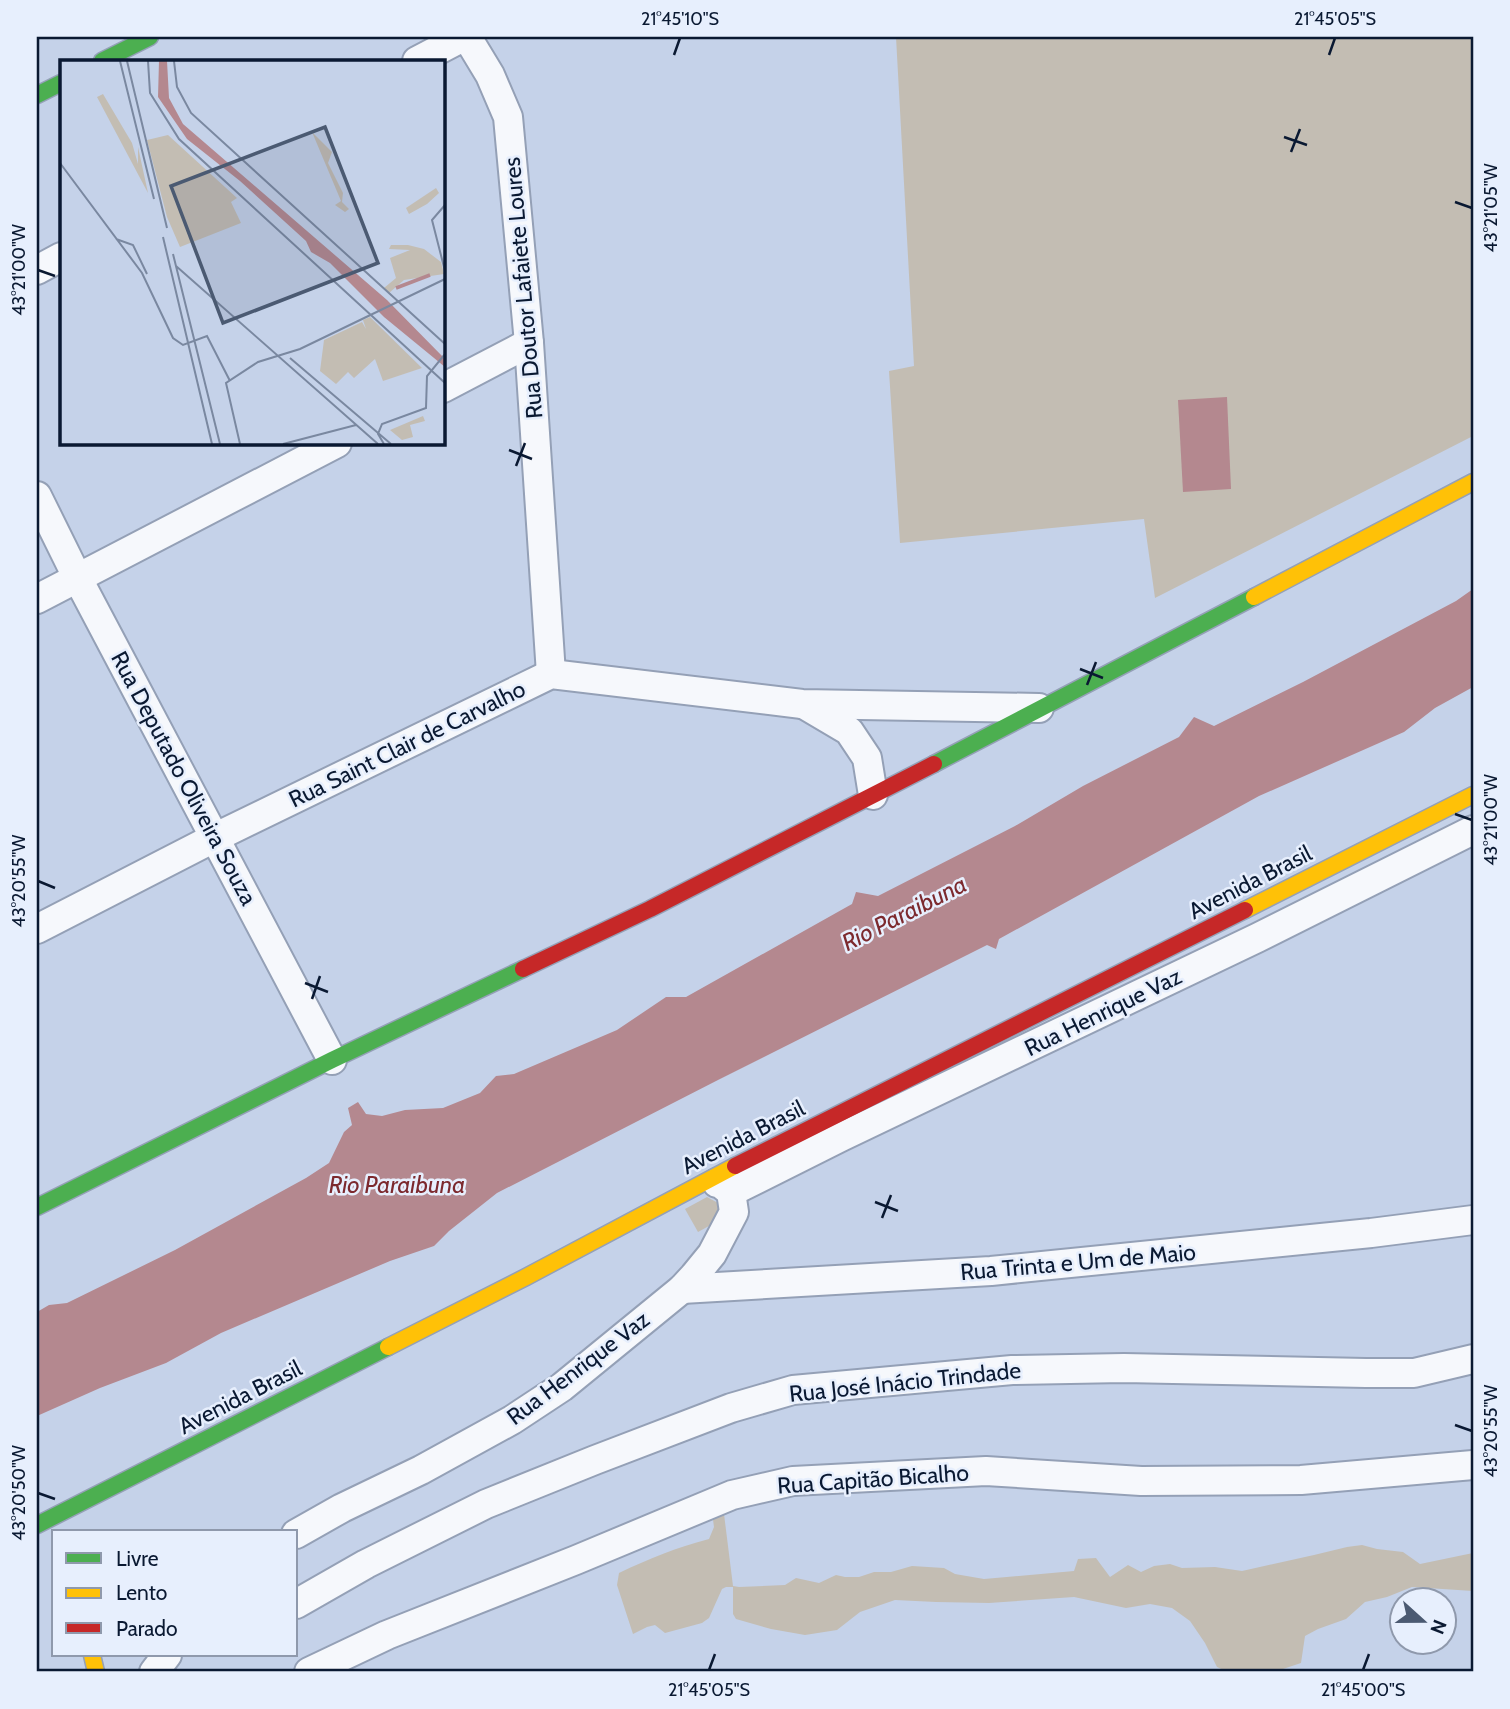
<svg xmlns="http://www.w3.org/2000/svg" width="1510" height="1709" font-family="Cabin,sans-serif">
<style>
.green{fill:#c3bdb3}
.water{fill:#b4888f}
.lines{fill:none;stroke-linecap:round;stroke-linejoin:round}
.street-casing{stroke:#94a0b6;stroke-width:32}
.fast-casing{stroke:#94a0b6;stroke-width:19}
.slow-casing{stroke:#94a0b6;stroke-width:19}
.jam-casing{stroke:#94a0b6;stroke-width:19}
.street{stroke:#f6f8fc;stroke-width:28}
.fast{stroke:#4caf50;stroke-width:16}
.slow{stroke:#ffc107;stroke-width:16}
.jam{stroke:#c62828;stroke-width:16}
.ticks{fill:none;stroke:#0a1932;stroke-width:2.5}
.labels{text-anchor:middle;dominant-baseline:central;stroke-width:5;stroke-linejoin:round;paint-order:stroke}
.street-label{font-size:23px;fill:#0a1932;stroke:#e7effd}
.water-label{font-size:24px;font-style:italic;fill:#7c292e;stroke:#e7effd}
.inset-river{fill:none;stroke:#b4888f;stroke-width:3.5}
.inset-road{fill:none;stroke:#7a88a0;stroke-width:2}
.view{fill:#4b5a72;fill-opacity:0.15;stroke:#4b5a72;stroke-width:3.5}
.inset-edge{fill:none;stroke:#0a1932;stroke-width:3.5}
.neatline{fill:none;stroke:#0a1932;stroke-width:2.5}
.ticks-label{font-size:18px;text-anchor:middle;fill:#0a1932}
</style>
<rect width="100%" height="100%" fill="#c5d2e9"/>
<g class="green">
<path d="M896 37H1473V436L1155 598 1144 519 900 543 889 371 914 366Z"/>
<path d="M707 1197 720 1204 718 1221 698 1232 685 1209Z"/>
<path d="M719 1510 724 1514 733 1586 739 1587 785 1585 796 1578 819 1583 836 1575 845 1577H859L874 1572H891L912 1566 944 1568 955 1574 984 1579 1074 1571 1078 1559 1096 1558 1110 1577 1128 1565 1141 1572 1154 1566 1170 1564 1182 1568 1215 1567 1242 1571 1314 1555 1347 1547 1362 1545 1377 1549 1403 1552 1420 1564 1473 1553V1591L1412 1587 1387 1597 1365 1602 1346 1619 1318 1629 1305 1636 1301 1663 1274 1672H1228L1217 1667 1205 1643 1190 1621 1172 1608 1150 1604 1126 1608 1074 1597 989 1603 936 1602 895 1600 860 1612 837 1630 805 1635 771 1629 736 1619 733 1614V1587H726L722 1589 709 1618 702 1623 665 1633 655 1625 647 1627 633 1634 617 1585 619 1573C648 1559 678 1547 709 1539L714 1527 712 1512Z"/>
</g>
<g class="water">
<path d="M1227 397 1231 489 1183 492 1178 400Z"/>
<path d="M1473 589V687L1435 708 1404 732 1259 796 999 939 996 949 987 945 718 1080 497 1193 449 1231 434 1246 390 1261 221 1333 166 1363 100 1388 37 1416V1312L49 1305 67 1303 175 1250 306 1178 329 1163 344 1132 352 1125 348 1108 358 1102 366 1114 382 1116 405 1110 443 1108 480 1093 496 1076 514 1074 617 1030 666 997H686L852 904 856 892 878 896 1015 826 1083 786 1179 737 1194 717 1214 726 1303 682 1456 601Z"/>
</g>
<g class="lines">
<defs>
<g id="street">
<path d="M467 37 490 75 508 117 529 343 551 674"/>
<path d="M417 61 463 37"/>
<path d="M37 270 61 257"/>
<path d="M443 388 529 343"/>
<path d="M37 496 77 577 332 1060"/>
<path d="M37 599 337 443"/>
<path d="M805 705 849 731 867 758 873 795"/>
<path d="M37 929 216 837 551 674 802 704 1039 708"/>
<path d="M731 1192 841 1137 1257 938 1473 830"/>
<path d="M682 1289 991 1271 1371 1233 1473 1220"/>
<path d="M296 1534 342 1508 421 1470 512 1420 562 1387 682 1289 694 1276 712 1254 734 1212 731 1192 721 1184 717 1183"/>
<path d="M296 1604 366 1564 486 1504 595 1460 731 1408 793 1390 1012 1370 1124 1368 1366 1373H1414L1473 1359"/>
<path d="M154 1672 167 1655"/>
<path d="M309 1672 387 1635 576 1560 732 1495 793 1481 986 1471 1141 1481 1301 1480 1473 1465"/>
</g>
<g id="fast">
<path d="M102 61 150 37"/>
<path d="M37 95 61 83"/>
<path d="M934 764 1254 597"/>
<path d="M37 1207 332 1060 523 969"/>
<path d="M37 1525 388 1347"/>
</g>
<g id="slow">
<path d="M1254 597 1473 482"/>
<path d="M1245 910 1473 795"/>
<path d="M388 1347 526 1277 735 1166"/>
<path d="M92 1655 96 1672"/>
</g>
<g id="jam">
<path d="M523 969 650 909 934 764"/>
<path d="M735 1166 1245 910"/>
</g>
</defs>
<use href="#street" class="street-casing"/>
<use href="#fast" class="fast-casing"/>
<use href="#slow" class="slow-casing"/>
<use href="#jam" class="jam-casing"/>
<use href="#street" class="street"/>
<use href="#fast" class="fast"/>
<use href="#slow" class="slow"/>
<use href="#jam" class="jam"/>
</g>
<path class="ticks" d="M674 55 680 38M1329 55 1335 38M1284 137 1307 145M1291 152 1300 129M1455 202 1472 208M38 270 55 276M509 450 532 459M516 466 525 443M1080 669 1103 678M1087 685 1096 662M1455 814 1472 820M38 881 55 888M305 983 328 992M312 999 320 976M875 1202 898 1211M882 1218 891 1195M1455 1425 1472 1431M38 1493 55 1499M709 1670 715 1654M1363 1670 1369 1654"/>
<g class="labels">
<g class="street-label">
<text transform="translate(523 288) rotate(-95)">Rua Doutor Lafaiete Loures</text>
<text transform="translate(407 744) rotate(-26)">Rua Saint Clair de Carvalho</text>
<text transform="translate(184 778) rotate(62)">Rua Deputado Oliveira Souza</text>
<text transform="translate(1250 882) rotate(-27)">Avenida Brasil</text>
<text transform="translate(1103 1012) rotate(-26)">Rua Henrique Vaz</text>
<text transform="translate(743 1137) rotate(-27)">Avenida Brasil</text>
<text transform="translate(1078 1262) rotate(-5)">Rua Trinta e Um de Maio</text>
<text transform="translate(578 1368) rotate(-37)">Rua Henrique Vaz</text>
<text transform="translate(905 1382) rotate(-6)">Rua José Inácio Trindade</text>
<text transform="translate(240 1397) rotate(-27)">Avenida Brasil</text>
<text transform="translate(873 1479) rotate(-4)">Rua Capitão Bicalho</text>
</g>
<g class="water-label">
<text transform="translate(904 913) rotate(-27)">Rio Paraibuna</text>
<text x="397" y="1184">Rio Paraibuna</text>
</g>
</g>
<g transform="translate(60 60)">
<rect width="385" height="385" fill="#c5d2e9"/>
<path d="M43 34 72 83 78 104V87L88 133 37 37ZM252 72 272 92 268 103 283 133 282 142 289 149 285 152 275 145 281 141ZM108 75 177 138 171 142 181 163 120 187 107 157 87 80ZM376 128 379 133 367 144 349 154 346 148ZM331 185H348L364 189 381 202 384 214 344 220 329 233 324 228 336 218 330 198 350 190 329 189ZM310 257 362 308 323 321 315 299 294 318 288 312 276 324 260 311 264 280 302 262 306 269 303 260ZM363 356 365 361 350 365 353 377 342 380 330 370Z" fill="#c3bdb3"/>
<path d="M99 1H107L109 38 123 64 327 240 385 299V307L324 257 270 203 251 192 246 181 180 121 127 79 98 37Z" fill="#b4888f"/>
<path class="inset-river" d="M336 228 370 215"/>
<path class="inset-road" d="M60 1 94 139M67 1 107 168M88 1 90 33 119 79 385 323M114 1 117 27 131 53 385 284M0 103 82 213 113 278 123 285 147 276 170 321M385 145 372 160 385 211M103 177 152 384M56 179 73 185 87 214M113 194 160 384M116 206 318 384M230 298 331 384M180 384 166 323 198 302 240 289 385 219M223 384 296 365M324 384 318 374 322 364 366 348 367 316 385 294"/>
<path class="view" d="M265 67 318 203 163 263 111 126Z"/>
<rect width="385" height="385" class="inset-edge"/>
</g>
<rect width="1510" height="1709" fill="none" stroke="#e7effd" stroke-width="77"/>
<rect x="52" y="1530" width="245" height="126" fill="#e7effd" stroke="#8f99ac" stroke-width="2"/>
<rect x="66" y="1553" width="35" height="10" fill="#4caf50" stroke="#8f99ac" stroke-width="2"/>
<text x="116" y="1566" font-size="21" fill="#0a1932">Livre</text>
<rect x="66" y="1588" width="35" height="10" fill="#ffc107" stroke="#8f99ac" stroke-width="2"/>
<text x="116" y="1600" font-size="21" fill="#0a1932">Lento</text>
<rect x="66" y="1623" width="35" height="10" fill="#c62828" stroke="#8f99ac" stroke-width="2"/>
<text x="116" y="1636" font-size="21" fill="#0a1932">Parado</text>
<g transform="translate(1423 1621) rotate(111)"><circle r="33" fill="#e7effd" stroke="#8f99ac" stroke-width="2"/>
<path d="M0-5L12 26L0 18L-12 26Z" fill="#4b5a72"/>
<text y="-10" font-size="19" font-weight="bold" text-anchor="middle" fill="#0a1932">N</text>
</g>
<rect x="38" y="38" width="1434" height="1632" class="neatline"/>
<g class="ticks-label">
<text x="680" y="25">21°45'10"S</text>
<text x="1335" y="25">21°45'05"S</text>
<text transform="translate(1491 208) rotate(-90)" y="6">43°21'05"W</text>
<text transform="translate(19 270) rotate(-90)" y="6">43°21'00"W</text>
<text transform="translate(1491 820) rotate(-90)" y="6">43°21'00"W</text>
<text transform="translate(19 881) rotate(-90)" y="6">43°20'55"W</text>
<text transform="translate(1491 1431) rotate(-90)" y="6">43°20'55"W</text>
<text transform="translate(19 1493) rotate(-90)" y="6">43°20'50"W</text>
<text x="709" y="1696">21°45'05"S</text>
<text x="1363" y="1696">21°45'00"S</text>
</g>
</svg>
